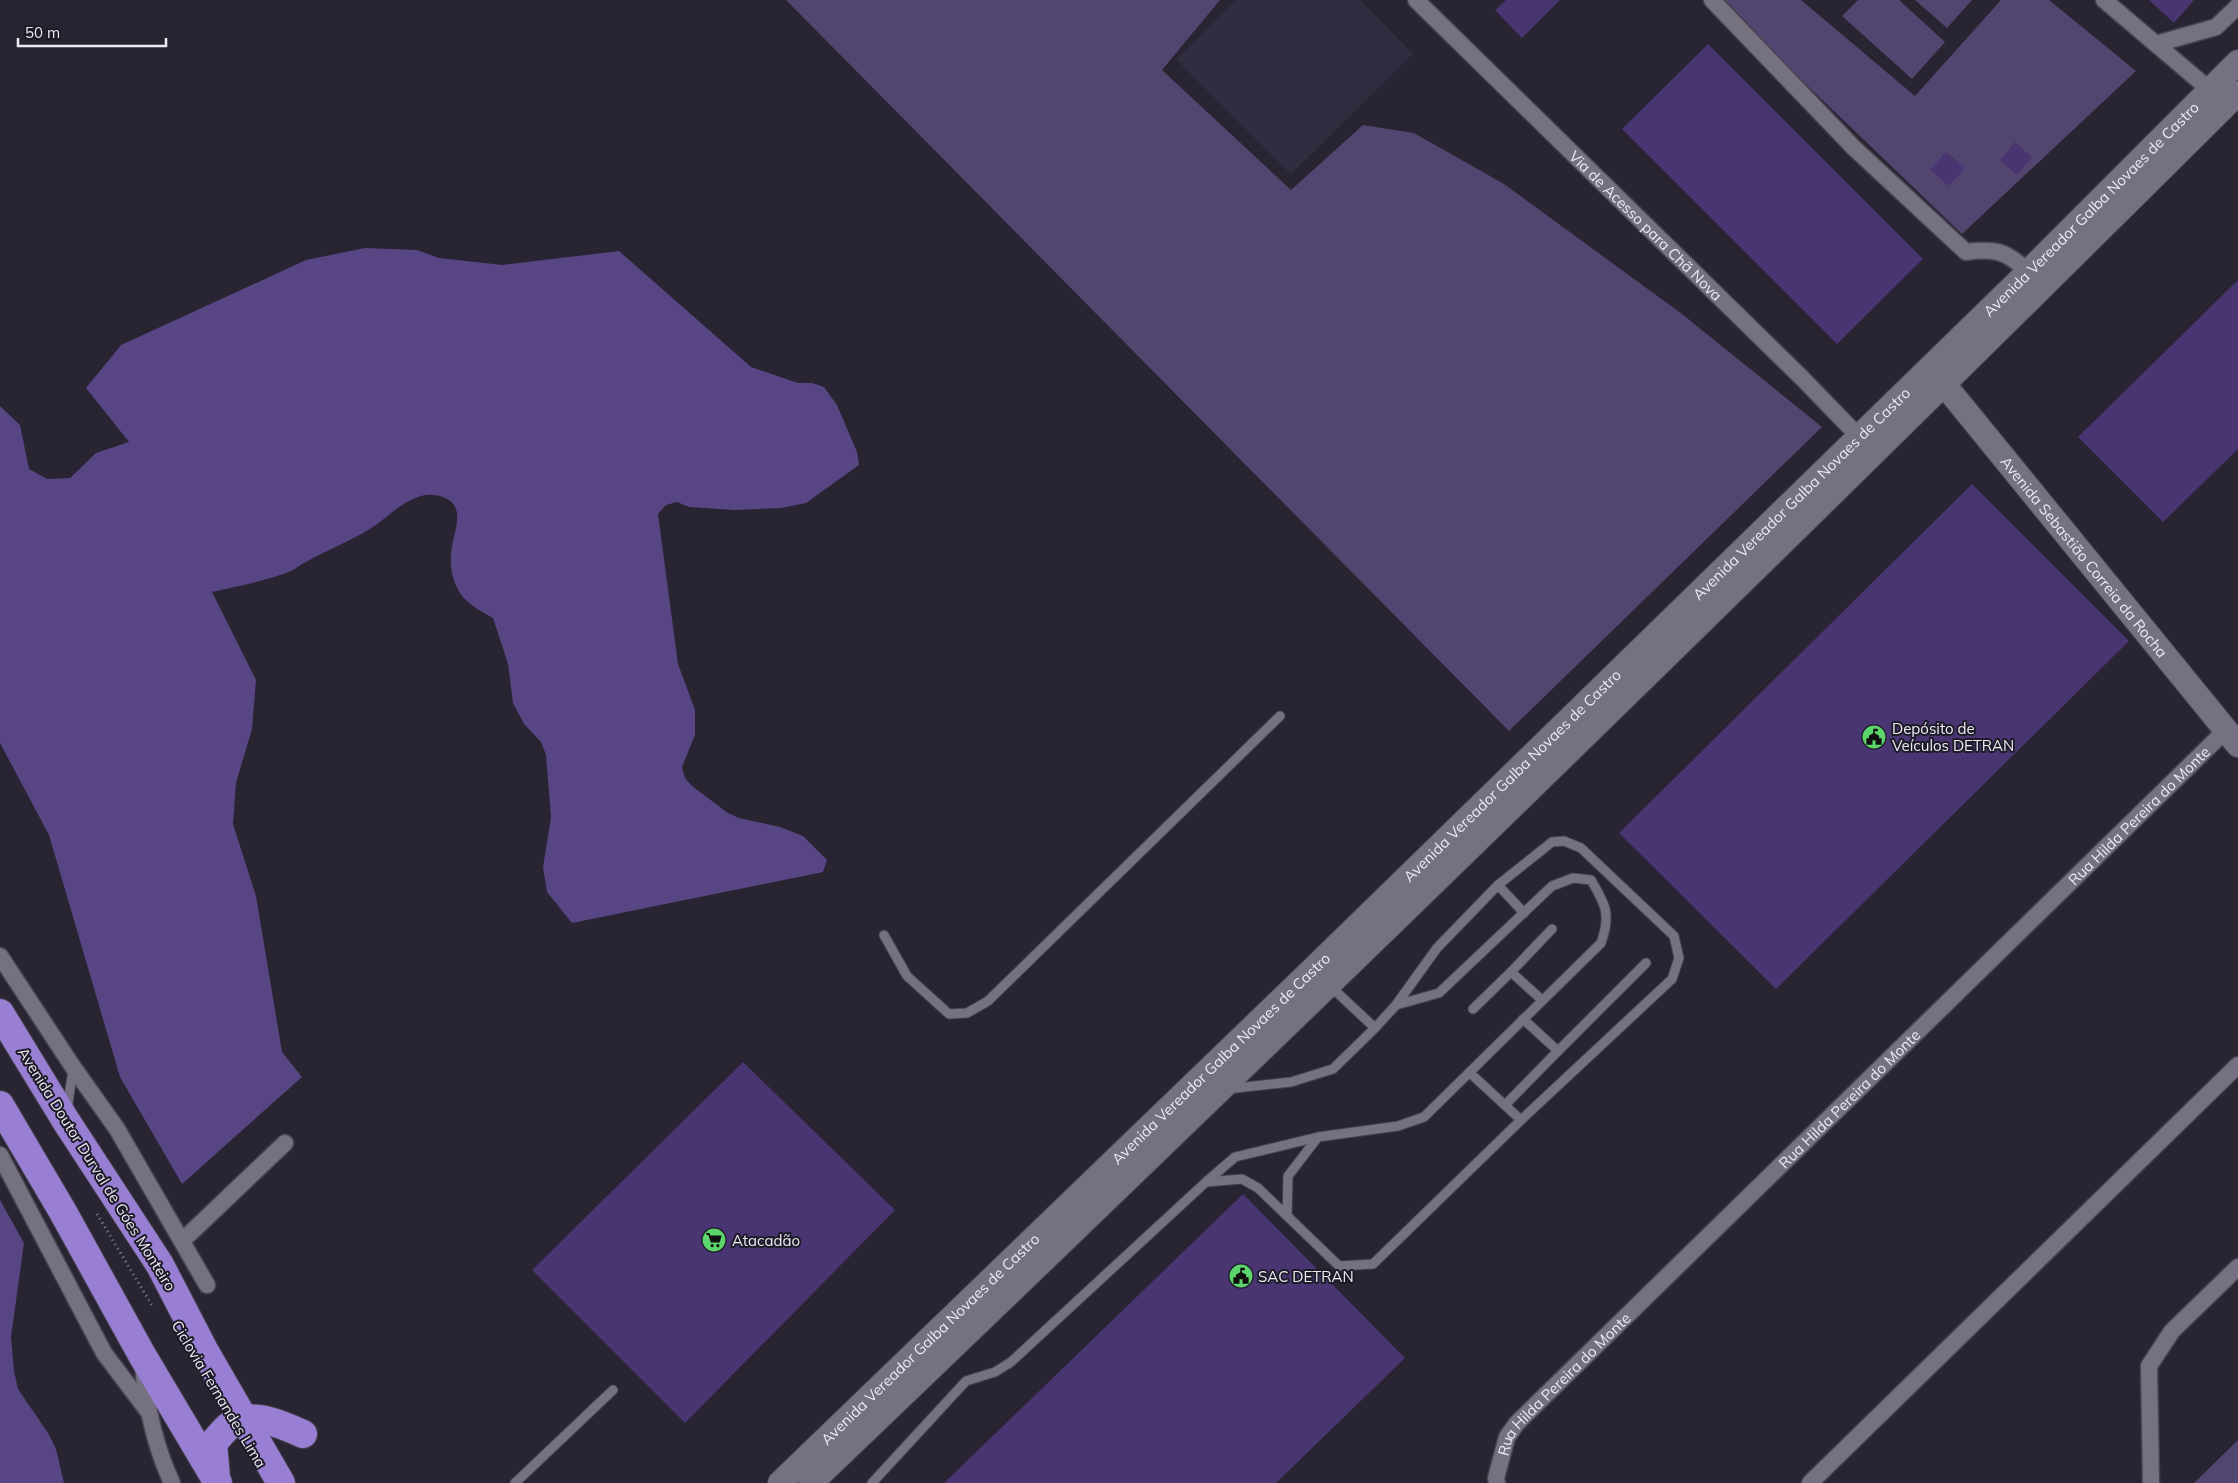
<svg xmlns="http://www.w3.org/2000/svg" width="2238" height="1483" font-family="Mulish,sans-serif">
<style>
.built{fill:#312c40}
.green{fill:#524570}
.forest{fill:#584583}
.building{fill:#493571}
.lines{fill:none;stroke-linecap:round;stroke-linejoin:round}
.lane-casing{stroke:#46424e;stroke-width:11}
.street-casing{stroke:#46424e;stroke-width:19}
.secondary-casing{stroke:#46424e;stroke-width:26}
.highway-casing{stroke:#46424e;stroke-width:30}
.path{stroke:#898591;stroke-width:3;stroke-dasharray:1 4;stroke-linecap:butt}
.lane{stroke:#757181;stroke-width:9}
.street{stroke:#757181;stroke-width:16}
.secondary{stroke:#757181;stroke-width:24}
.highway{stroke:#987fd3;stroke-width:28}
.labels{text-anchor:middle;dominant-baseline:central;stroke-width:4;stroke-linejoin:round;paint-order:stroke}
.street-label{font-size:15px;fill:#edeaf4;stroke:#1e1b28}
.poi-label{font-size:15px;fill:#edeaf4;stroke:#1e1b28;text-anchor:start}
</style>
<rect width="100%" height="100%" fill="#282432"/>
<path class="built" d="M1236 0H1360L1413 54 1291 174 1176 59Z"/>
<g class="green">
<path d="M786 0H1220L1162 70 1291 190 1363 125 1414 133 1504 184 1682 314 1822 427 1509 731Z"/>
<path d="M1718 0H1801L1915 96 2001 0H2049L2136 71 1962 234Z"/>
<path d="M1858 0H1899L1945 42 1912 79 1842 16Z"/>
<path d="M1915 0H1972L1947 28Z"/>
<path d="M2238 1440V1483H2194Z"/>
</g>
<g class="forest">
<path d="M365 248 417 250 439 258 502 265 619 251 751 367 798 383H812L824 387 837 405 857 452 859 465 806 503 781 508 735 510 689 507 677 502 666 505 658 514 678 664 695 710V735L682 767 685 778 692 786 728 813 739 818 780 827 803 836 827 860 823 872 572 923 547 892 543 867 551 818 546 755 541 742 524 724 513 703 508 664 493 618C481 611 468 605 460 593 451 579 449 562 452 546 455 528 466 506 443 497 417 487 395 511 376 525 354 540 329 549 306 562 301 564 297 568 293 570 274 579 234 587 212 592L256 680 252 729 236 783 233 824 256 896 282 1052 302 1077 182 1184 120 1077 49 835 0 743V406L20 425 29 469 47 479 70 478 96 453 129 442 86 388 121 345 306 260Z"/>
<path d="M0 1200 24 1243 11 1337 14 1371 18 1389 48 1433 56 1449 64 1483H0Z"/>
</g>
<g class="building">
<path d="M1506 0H1560L1522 38 1495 10Z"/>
<path d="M2149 0H2194L2174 23Z"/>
<path d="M1708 44 1923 259 1837 344 1622 129Z"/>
<path d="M2015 142 2032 157 2017 175 2000 160Z"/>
<path d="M1946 152 1965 168 1949 186 1930 170Z"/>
<path d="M2238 280V449L2163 522 2078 437Z"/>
<path d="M1972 484 2129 641 1776 989 1619 833Z"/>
<path d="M743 1062 895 1210 685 1423 532 1270Z"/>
<path d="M1243 1194 1405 1358 1276 1483H944Z"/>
</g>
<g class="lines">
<defs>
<g id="lane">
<path d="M1498 885 1524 913"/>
<path d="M884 935 907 976 949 1014 967 1013 988 1001 1280 716"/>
<path d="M1511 972 1552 929"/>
<path d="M1329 985 1375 1028"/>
<path d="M1473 1009 1511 972 1542 1000"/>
<path d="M1523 1019 1558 1051 1646 963"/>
<path d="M1470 1073 1521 1120"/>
<path d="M1505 1105 1558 1051"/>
<path d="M67 1110 73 1069"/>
<path d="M1206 1182 1235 1157 1318 1137 1398 1126 1424 1117 1601 943C1611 915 1606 905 1591 880L1573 878 1552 886 1439 993 1396 1005"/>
<path d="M1287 1216 1288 1176 1318 1137"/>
<path d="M515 1483 613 1390"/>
<path d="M872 1483 966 1381 995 1372 1011 1362 1206 1182 1242 1179 1258 1188 1339 1266 1373 1264 1521 1120 1672 979 1679 958 1674 936 1581 848 1564 841 1552 842 1498 885 1437 948 1396 1005 1375 1028 1333 1069 1291 1082 1227 1089"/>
</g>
<g id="street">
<path id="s1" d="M1416 0 1803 379 1865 443"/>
<path d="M1712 0 1853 147 1966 252C1995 248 2007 251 2028 272"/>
<path d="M2104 0 2210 90"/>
<path d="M2156 44 2216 27 2238 6"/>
<path d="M0 956 73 1067 117 1129 207 1285"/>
<path d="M0 1155 104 1353 147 1410"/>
<path d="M182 1241 285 1143"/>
<path d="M143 1365C146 1407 154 1444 172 1483"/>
<path id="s2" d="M1497 1483 1496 1478 1507 1437 1517 1423 2226 730"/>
<path d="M1810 1483 2238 1065"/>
<path d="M2151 1483 2149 1366 2172 1331 2238 1267"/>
</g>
<g id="secondary">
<path id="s3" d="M1934 372 2238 745"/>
<path id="s4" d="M780 1483 1313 969 2028 272 2238 62"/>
<path d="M811 1483C1291 1024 1767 561 2238 93"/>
</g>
<g id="highway">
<path d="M0 1013 66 1121 160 1265 204 1350 281 1483"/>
<path d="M0 1105 63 1212 142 1355 218 1483"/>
<path d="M216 1477 213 1443C218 1438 223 1431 229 1426 249 1409 283 1425 303 1434"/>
</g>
</defs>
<use href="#lane" class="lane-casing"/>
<use href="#street" class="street-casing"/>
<use href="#secondary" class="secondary-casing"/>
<use href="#highway" class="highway-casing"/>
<path class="path" d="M97 1214 153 1307"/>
<use href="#lane" class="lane"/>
<use href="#street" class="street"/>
<use href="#secondary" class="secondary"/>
<use href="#highway" class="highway"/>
</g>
<defs>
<symbol id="civic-disc" viewBox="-11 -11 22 22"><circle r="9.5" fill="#5cd56d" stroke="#1e1b28"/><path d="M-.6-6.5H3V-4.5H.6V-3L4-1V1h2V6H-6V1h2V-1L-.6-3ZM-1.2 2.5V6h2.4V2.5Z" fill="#111"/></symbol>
<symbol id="supermarket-disc" viewBox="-11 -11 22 22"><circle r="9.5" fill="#5cd56d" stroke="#1e1b28"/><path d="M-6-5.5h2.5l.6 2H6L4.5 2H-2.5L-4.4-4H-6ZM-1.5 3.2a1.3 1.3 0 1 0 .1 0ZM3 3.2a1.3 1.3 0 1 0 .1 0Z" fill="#111"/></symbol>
</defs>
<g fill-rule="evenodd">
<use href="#civic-disc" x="1860" y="723" width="28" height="28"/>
<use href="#supermarket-disc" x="700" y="1226" width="28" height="28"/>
<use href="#civic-disc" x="1227" y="1262" width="28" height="28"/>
</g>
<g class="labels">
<g class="street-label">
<text stroke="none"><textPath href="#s4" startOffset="1828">Avenida Vereador Galba Novaes de Castro</textPath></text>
<text stroke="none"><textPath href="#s1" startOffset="322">Via de Acesso para Chã Nova</textPath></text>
<text stroke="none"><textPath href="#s4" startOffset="1422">Avenida Vereador Galba Novaes de Castro</textPath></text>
<text stroke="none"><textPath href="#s3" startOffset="238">Avenida Sebastião Correia da Rocha</textPath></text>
<text stroke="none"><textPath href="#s4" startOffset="1018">Avenida Vereador Galba Novaes de Castro</textPath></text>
<text stroke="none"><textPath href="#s2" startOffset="934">Rua Hilda Pereira do Monte</textPath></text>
<text stroke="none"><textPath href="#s4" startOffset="612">Avenida Vereador Galba Novaes de Castro</textPath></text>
<text stroke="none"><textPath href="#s2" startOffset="529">Rua Hilda Pereira do Monte</textPath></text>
<text transform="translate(97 1169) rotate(58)">Avenida Doutor Durval de Góes Monteiro</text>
<text stroke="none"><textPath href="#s4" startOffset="208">Avenida Vereador Galba Novaes de Castro</textPath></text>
<text stroke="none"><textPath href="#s2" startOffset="124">Rua Hilda Pereira do Monte</textPath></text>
<text transform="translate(219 1394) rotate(59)">Ciclovia Fernandes Lima</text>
</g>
<g class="poi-label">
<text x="1892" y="728">Depósito de<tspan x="1892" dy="17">Veículos DETRAN</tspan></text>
<text x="732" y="1240">Atacadão</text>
<text x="1258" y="1276">SAC DETRAN</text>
</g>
</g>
<path d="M18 38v8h148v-8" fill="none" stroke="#edeaf4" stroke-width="2.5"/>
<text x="25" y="38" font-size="15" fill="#edeaf4" stroke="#1e1b28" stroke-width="4" paint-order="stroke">50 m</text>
</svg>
